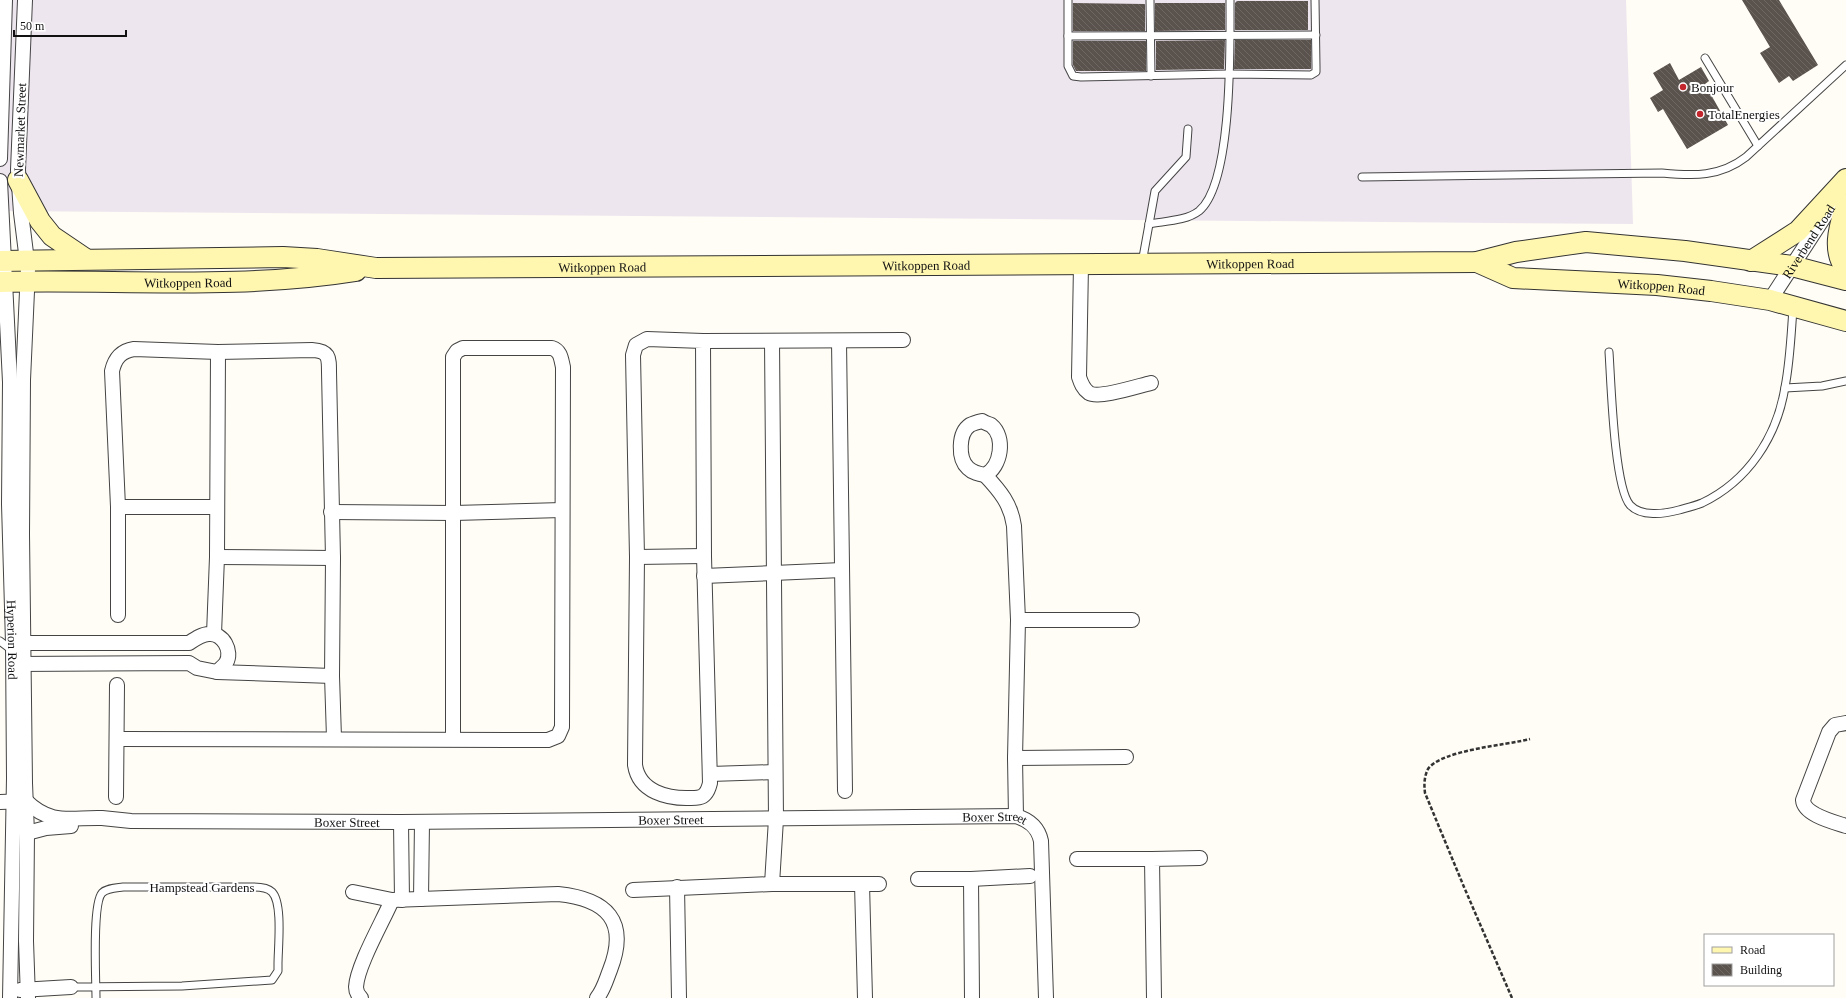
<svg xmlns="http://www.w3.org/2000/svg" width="1846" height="998" font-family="'Times New Roman',serif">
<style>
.industrial{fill:#eee6ef}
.building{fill:url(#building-back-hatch)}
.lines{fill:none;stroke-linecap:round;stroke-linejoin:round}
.lane-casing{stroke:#444;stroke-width:9}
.street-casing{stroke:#444;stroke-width:16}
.secondary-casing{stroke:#333;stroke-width:22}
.path{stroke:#333;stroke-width:2.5;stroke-dasharray:4 2;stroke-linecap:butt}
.lane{stroke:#fff;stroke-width:7}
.street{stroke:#fff;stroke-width:14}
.secondary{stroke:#fff6b0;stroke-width:20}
.poi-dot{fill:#c4262e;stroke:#fff;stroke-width:1.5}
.labels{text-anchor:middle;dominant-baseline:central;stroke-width:4;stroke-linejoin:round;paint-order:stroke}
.poi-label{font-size:13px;fill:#111;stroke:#fff;text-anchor:start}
.street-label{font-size:13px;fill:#111;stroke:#fff}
</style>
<defs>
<pattern id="building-back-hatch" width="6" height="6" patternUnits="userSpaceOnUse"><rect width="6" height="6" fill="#5a524d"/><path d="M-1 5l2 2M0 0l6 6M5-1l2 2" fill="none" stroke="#6d6662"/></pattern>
</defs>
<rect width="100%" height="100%" fill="#fffdf5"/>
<path class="industrial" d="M0 0H1626L1633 224 0 211Z"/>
<g class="building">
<path d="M1742 0H1779L1818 65 1793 81 1789 76 1779 83 1760 53 1770 47Z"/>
<path d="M1237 1H1308V30H1235V3Z"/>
<path d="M1073 3 1145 4V31H1073Z"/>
<path d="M1155 3H1225V30L1155 31Z"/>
<path d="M1225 40 1224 69 1156 70V41Z"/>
<path d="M1235 40H1311V69H1234Z"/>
<path d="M1073 41H1146V71H1076L1073 65Z"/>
<path d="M1670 63 1679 80 1701 67 1709 81 1705 84 1728 125 1687 149 1663 109 1658 112 1650 98 1663 90 1653 73Z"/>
</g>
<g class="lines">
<defs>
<g id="lane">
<path d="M1068 0V66L1073 76 1081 77 1228 74 1311 75 1316 72V67L1315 0"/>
<path d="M1150 0 1151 76"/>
<path d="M1068 36 1316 35"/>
<path d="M1705 58 1758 146"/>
<path d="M1362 177 1662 173C1694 176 1720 177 1746 157L1846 65"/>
<path d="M1149 224C1165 221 1186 221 1199 211 1233 183 1230 45 1230 0"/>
<path d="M1142 263 1155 191 1186 157 1188 129"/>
<path d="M1609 352C1611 380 1614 487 1630 505 1641 517 1664 514 1679 510 1686 508 1695 506 1702 503 1748 481 1777 437 1785 387 1790 362 1791 335 1793 309"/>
<path d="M1785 388 1822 386 1846 381"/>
<path d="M0 641 13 651"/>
<path d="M71 987 182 986 272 980 278 971V964C278 948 283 903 272 892 268 888 260 887 254 887H123C116 888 107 888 102 893 92 904 96 980 96 998"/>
</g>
<g id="street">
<path d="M25 0 18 170 21 213 28 269 23 380 22 534 25 783 27 833 26 941 28 998"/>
<path d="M0 159 5 0"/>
<path id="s1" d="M0 181 10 382 9 504 13 643 14 778 10 998"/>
<path d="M1081 265 1079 377C1081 383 1083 389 1089 393 1099 399 1138 386 1151 383"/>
<path id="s2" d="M1770 300 1832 205"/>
<path d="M703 341 704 556 710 783C709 787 708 791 705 794 702 798 696 798 691 798 668 799 639 792 635 765L637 557 633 355 636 345 647 339 703 341 903 340"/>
<path d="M839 341 845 791"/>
<path d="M982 421C985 423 989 424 991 425 1006 437 1001 467 985 475 979 474 973 473 968 468 958 459 958 433 970 425 974 423 978 422 982 421Z"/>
<path d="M985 475C1000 491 1011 504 1014 526L1018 620 1015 758 1016 816"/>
<path d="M118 507H217"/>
<path d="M331 512 454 513 562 510"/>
<path d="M217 557 333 558"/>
<path d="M637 557 704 556"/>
<path d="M704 576 842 570"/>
<path d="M118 615V507L112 371C115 358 121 351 134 349L218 352 312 350C329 351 329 357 329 372L333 558 332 676 334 738"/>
<path d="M1018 620H1132"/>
<path d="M214 634 217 557 218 352"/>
<path d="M15 643H189C195 639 202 634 209 634 223 633 233 651 226 663 224 666 220 669 217 672L197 668 189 663 15 664"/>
<path d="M217 672 332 676"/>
<path d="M1846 723 1835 725 1829 732 1803 800C1804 815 1834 822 1846 826"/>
<path d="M117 739 548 740 558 736 562 727 563 367C561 359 561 351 552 348H463L457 351 453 357V740"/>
<path d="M1015 758 1126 757"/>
<path d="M710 774 775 772"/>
<path d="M116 797 117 685"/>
<path id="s3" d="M0 802 26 801C51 826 71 817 102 818 112 819 121 820 131 821L401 822 1016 816C1029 820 1038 827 1041 841L1046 998"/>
<path d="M401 822 402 900"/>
<path d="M27 833 46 828 71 826"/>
<path d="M1077 859H1152"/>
<path d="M918 879H971L972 998"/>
<path d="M971 879 1030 876"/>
<path d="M772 884 776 819 772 341"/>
<path d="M862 884 865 998"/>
<path d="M677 887 679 998"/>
<path d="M633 890 772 884H879"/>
<path d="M353 892 392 900 558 894C607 899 629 921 610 970 606 980 604 989 597 998"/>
<path d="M421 899 422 822"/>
<path d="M20 990 71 987"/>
<path d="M361 998C358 995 356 991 356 987 357 966 383 921 392 900"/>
<path d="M1154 998 1152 859 1200 858"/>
</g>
<g id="secondary">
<path d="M18 180 40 221 52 236 86 259"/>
<path d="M1846 204C1840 225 1831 250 1846 269"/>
<path id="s4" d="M0 261 283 257 317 259 376 268 1477 262 1516 252 1586 242 1685 251 1792 266 1846 280"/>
<path d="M1751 261 1798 231 1846 179"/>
<path id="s5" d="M1477 262 1513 278 1657 285 1711 291 1770 300 1846 321"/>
<path id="s6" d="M0 282C118 279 239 290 356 271"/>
</g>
</defs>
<use href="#lane" class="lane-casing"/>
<use href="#street" class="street-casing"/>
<use href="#secondary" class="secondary-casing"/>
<path class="path" d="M1512 998 1464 887 1425 793C1424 785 1424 777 1428 769 1441 750 1507 745 1530 739"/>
<use href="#lane" class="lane"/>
<use href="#street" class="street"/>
<use href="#secondary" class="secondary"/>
</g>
<g class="poi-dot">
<circle cx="1683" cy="87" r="4"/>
<circle cx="1700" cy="114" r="4"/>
</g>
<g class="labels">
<g class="poi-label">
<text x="1691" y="87">Bonjour</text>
<text x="1708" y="114">TotalEnergies</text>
</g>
<g class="street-label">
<text transform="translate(20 130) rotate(-88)">Newmarket Street</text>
<text stroke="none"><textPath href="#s2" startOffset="70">Riverbend Road</textPath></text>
<text stroke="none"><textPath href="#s4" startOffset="1251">Witkoppen Road</textPath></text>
<text stroke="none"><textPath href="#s4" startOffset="927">Witkoppen Road</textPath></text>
<text stroke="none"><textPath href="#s4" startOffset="603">Witkoppen Road</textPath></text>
<text stroke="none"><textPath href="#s6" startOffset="188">Witkoppen Road</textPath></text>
<text stroke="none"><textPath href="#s5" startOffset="188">Witkoppen Road</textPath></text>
<text stroke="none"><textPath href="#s1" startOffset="459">Hyperion Road</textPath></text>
<text stroke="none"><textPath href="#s3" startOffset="676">Boxer Street</textPath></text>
<text stroke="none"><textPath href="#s3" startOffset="1000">Boxer Street</textPath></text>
<text stroke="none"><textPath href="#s3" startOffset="352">Boxer Street</textPath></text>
<text x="202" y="887">Hampstead Gardens</text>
</g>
</g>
<rect x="1704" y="934" width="130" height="52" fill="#ffffff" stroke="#a0a0a0"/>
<rect x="1712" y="947" width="20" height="6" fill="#fff6b0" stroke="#a0a0a0"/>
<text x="1740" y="954" font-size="12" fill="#111111">Road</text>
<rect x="1712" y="964" width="20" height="12" fill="url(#building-back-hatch)" stroke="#a0a0a0"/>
<text x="1740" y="974" font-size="12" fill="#111111">Building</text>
<path d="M14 30v6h112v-6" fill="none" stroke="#111111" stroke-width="2"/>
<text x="20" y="30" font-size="12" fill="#111111" stroke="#ffffff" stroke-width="3" paint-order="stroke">50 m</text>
</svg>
